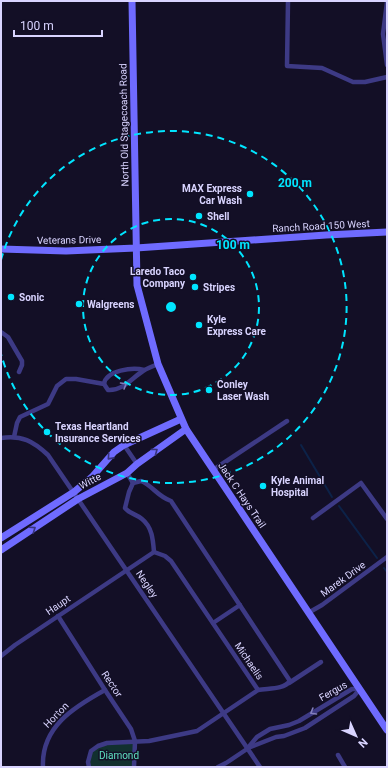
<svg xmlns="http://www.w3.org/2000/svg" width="388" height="768" font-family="Roboto,sans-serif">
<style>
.green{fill:#12302f}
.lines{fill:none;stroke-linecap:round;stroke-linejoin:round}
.stream{stroke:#0c2248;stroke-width:2}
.street{stroke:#3d3a85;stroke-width:4.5}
.secondary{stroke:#6f6bff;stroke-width:7}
.oneway{stroke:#837fbc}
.oneway2{stroke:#38347d}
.ring{fill:none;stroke:#00e5ff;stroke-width:2;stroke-dasharray:7 5}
.poi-dot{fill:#00e5ff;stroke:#130f26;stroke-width:1.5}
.labels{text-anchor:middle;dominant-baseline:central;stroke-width:3;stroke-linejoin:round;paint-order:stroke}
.street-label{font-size:10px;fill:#d9d4ff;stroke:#130f26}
.poi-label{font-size:10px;font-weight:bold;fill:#d9d4ff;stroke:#130f26;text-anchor:start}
.park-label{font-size:10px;fill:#5fe0c0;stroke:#130f26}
.centre{fill:#00e5ff;stroke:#130f26;stroke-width:2}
.ring-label{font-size:12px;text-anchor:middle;font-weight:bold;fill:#00e5ff;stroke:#130f26;stroke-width:3;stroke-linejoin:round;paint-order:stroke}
</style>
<rect width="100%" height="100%" fill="#130f26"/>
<path class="green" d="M135 742 134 767H89L92 751 99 746Z"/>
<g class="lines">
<g class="stream">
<path d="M301 445 332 497"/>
<path d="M339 506 377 558"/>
<path d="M384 568 387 572"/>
</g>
<g class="street">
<path d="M288 1 287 66 322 68 353 82H365L387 77"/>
<path d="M387 2 383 34 387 65"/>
<path d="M1 332 8 337 22 361V365L19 372"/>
<path d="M104 384C106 370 133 367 144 370"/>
<path d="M14 437 17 423 20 417 48 404 57 386 66 379H76L104 384 108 390C123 391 132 378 143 371 148 368 153 366 158 364"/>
<path d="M1 438C22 435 33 441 48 455L260 767"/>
<path d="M124 445 137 464"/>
<path d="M213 470 287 421"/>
<path d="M127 473 133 483"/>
<path d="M141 481C153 486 157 496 171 501L290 681C283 690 269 688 258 690L171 561 165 556 154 552C153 539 152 527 142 519 136 514 130 514 125 508L129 492 133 483Z"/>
<path d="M313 518 361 483 387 519"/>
<path d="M308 613 322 605 387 557"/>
<path d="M58 616 105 690 131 729 135 741 134 767"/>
<path d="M213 623 240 605"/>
<path d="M1 656 15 645 154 552"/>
<path d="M289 683 321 662"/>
<path d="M248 748 276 737 284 736 305 728 354 696 360 689"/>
<path d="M338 755 345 767"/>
<path d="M43 767C41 727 74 707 105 690"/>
<path d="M89 767 88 762 91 751 98 746 107 743 149 741 197 731 258 690"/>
<path d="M218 767 226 763 247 749 257 737 270 729 289 725 299 721 352 689H360"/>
</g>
<g class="secondary">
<path d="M132 1 137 285 158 364 186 429 387 730"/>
<path d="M1 249 66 251 136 248 326 235 387 232"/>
<path d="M1 538 74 492 92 477 114 452 124 445 181 419"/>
<path d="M1 550 78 499 127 473 137 464 186 429"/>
</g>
</g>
<defs><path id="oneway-chevron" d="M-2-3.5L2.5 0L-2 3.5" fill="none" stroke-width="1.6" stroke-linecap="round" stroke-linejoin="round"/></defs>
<g class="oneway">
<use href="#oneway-chevron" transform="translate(124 385) rotate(-31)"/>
<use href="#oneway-chevron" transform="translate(313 712) rotate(149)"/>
</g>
<g class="oneway2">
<use href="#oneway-chevron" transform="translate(155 451) rotate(-36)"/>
<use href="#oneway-chevron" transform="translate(110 457) rotate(132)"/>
<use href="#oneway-chevron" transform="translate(33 529) rotate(-34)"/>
</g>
<g class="ring">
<circle cx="171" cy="307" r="88"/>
<path d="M1 260A176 176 0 1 1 1 354"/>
</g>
<g class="poi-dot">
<circle cx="250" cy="194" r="4"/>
<circle cx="199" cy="216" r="4"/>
<circle cx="193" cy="277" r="4"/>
<circle cx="195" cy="287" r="4"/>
<circle cx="11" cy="297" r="4"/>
<circle cx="79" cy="304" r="4"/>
<circle cx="199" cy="325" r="4"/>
<circle cx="209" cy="390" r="4"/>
<circle cx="47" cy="432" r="4"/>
<circle cx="263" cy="486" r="4"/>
</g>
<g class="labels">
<g class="street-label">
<text transform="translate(124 125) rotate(-91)">North Old Stagecoach Road</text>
<text transform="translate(321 226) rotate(-3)">Ranch Road 150 West</text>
<text transform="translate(69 240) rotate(-1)">Veterans Drive</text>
<text transform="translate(90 481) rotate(-28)">Witte</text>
<text transform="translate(242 495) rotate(56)">Jack C Hays Trail</text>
<text transform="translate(343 579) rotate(-36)">Marek Drive</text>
<text transform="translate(147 584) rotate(56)">Negley</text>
<text transform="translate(58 605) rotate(-34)">Haupt</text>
<text transform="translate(249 661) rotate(56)">Michaelis</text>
<text transform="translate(112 684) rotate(56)">Rector</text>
<text transform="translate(333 691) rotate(-29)">Fergus</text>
<text transform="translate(56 715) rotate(-46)">Horton</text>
</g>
<g class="poi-label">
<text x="242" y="188" text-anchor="end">MAX Express<tspan x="242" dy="12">Car Wash</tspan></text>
<text x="207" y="216">Shell</text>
<text x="185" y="271" text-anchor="end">Laredo Taco<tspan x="185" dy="12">Company</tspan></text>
<text x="203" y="287">Stripes</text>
<text x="19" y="297">Sonic</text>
<text x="87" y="304">Walgreens</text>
<text x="207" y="319">Kyle<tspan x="207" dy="12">Express Care</tspan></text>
<text x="217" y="384">Conley<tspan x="217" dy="12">Laser Wash</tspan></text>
<text x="55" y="426">Texas Heartland<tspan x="55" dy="12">Insurance Services</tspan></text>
<text x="271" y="480">Kyle Animal<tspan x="271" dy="12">Hospital</tspan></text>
</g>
<g class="park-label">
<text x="119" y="755">Diamond</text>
</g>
</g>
<circle cx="171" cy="307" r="6" class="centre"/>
<g class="ring-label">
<text x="295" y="187">200 m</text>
<text x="233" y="249">100 m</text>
</g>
<rect width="388" height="768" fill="none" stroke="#d9d4ff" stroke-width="4"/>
<g transform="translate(356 736) rotate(135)" stroke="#130f26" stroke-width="3" paint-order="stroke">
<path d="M0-3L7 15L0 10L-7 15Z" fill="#d9d4ff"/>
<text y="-6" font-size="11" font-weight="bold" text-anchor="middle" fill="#d9d4ff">N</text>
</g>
<path d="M14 30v6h88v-6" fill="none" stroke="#d9d4ff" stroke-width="2"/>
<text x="20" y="30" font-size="12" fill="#d9d4ff" stroke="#130f26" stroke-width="3" paint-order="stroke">100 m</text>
</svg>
